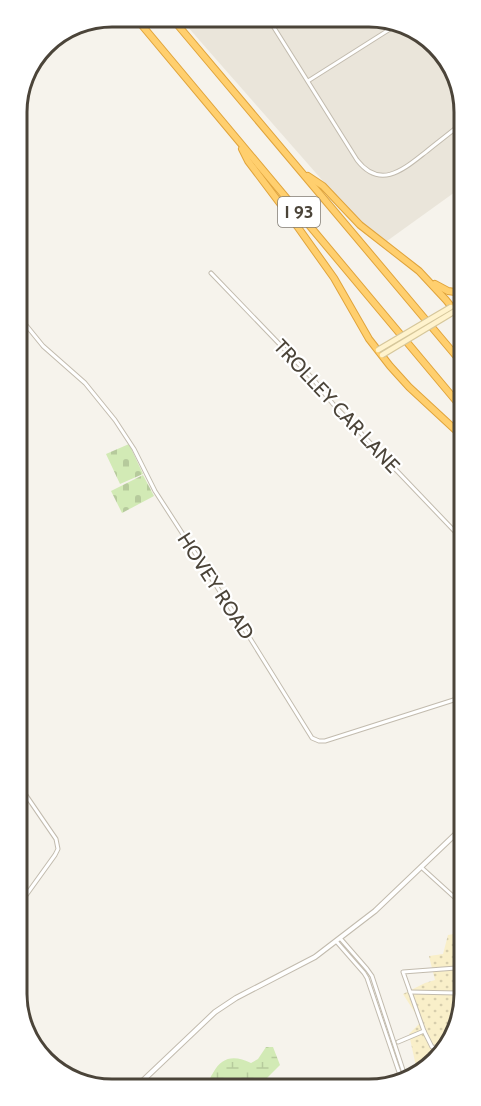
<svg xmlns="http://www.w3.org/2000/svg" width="481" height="1106" font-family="Cabin,sans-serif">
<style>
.residential{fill:#eae5da}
.wetland{fill:url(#wetland-marsh)}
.sand{fill:url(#sand-dots)}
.cemetery{fill:url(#cemetery-stones)}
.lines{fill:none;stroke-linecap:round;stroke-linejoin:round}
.minor-casing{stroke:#c2bbae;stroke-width:5}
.tertiary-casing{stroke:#c2bbae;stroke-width:6}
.motorway-casing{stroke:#e0a43c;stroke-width:8}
.minor{stroke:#fff;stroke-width:3}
.tertiary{stroke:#fff;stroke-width:4}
.motorway{stroke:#ffcf6e;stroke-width:6}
.secondary-bridge-casing{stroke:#d6c79b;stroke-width:7;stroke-linecap:butt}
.secondary-bridge{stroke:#fff3cd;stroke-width:4.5}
.labels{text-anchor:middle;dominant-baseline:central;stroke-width:4.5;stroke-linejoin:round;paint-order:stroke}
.shield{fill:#fff;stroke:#817c74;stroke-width:1.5}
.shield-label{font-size:18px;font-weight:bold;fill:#4b4439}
.street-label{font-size:20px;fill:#4b4439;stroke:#fff}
.rim{fill:none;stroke:#4b4439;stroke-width:3}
</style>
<defs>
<pattern id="wetland-marsh" width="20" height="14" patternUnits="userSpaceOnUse" patternTransform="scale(1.5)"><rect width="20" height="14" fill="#d2eab5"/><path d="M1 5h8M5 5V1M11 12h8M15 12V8" fill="none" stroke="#b6ca9c"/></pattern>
<pattern id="sand-dots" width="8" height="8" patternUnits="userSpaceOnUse" patternTransform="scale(1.5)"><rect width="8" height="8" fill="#f9efc9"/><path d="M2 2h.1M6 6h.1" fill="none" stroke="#d7cead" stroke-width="1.8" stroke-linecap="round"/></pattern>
<pattern id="cemetery-stones" width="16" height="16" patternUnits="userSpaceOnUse" patternTransform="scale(1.5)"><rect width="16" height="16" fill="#d2eab5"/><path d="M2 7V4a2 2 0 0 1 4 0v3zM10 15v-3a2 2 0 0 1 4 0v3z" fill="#b6ca9c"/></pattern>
</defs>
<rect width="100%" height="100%" fill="#f6f3ec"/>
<path class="residential" d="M179 17 388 18 436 44 461 88 462 187 380 246Z"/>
<path class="wetland" d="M266 1047H273L280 1065 258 1087H209C208 1081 210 1078 213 1073 222 1056 235 1055 251 1063L258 1059Z"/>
<path class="sand" d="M460 933 464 940V1000L441 1057 417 1071 409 1034 419 1024V1019L403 994 425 983 435 980 429 956 443 954 448 935Z"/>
<g class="cemetery">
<path d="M129 444 143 474 120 484 106 454Z"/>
<path d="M143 475 154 496 122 513 111 491Z"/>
</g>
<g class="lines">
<defs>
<g id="minor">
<path d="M268 18 357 160C381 191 405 168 427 151 438 142 450 133 461 124"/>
<path d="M389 19 394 27"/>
<path d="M308 81 398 24"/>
<path d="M211 273 314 380 333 404 463 540"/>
<path d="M17 314 43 346 85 383 115 420 134 449 155 491 248 635 312 738 319 741H325L463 697"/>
<path d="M19 785 56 839 58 849 55 855 19 905"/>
<path d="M421 867 464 906"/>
<path d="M340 938 367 969 372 976 403 1070 407 1078"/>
<path d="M336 941 364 973 367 978 402 1081"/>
<path d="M410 992 457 993 464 990"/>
<path d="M398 1042 424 1031"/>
<path d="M445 1048 432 1047 424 1031 403 972 456 968 464 981"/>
</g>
<path id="tertiary" d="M135 1088 215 1012 236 998 315 957 375 911 464 826"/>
<g id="motorway">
<path d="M135 17 462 408"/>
<path d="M171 17 462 363"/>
<path d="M242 149 248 161 297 226 334 278 369 339 390 366 409 387 462 436"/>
<path d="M308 176 323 186 360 225 419 271 446 300 462 320"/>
<path d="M435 284 448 291 462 293"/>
</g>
</defs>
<use href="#minor" class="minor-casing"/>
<use href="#tertiary" class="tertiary-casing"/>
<use href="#motorway" class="motorway-casing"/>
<use href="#minor" class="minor"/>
<use href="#tertiary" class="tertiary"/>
<use href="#motorway" class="motorway"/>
<defs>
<g id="secondary-bridge">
<path d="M378 350 451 307"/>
<path d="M382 355 455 311"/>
</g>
</defs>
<use href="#secondary-bridge" class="secondary-bridge-casing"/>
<use href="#secondary-bridge" class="secondary-bridge"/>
</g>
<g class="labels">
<rect class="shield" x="278" y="197" width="42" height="30" rx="4.5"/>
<g class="shield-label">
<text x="299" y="212">I 93</text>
</g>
<g class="street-label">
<text transform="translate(337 406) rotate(47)">TROLLEY CAR LANE</text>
<text transform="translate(216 586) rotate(57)">HOVEY ROAD</text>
</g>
</g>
<path d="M0 0H481V1106H0ZM112 27H369A85 85 0 0 1 454 112V994A85 85 0 0 1 369 1079H112A85 85 0 0 1 27 994V112A85 85 0 0 1 112 27Z" fill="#fff" fill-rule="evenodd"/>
<path class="rim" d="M112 27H369A85 85 0 0 1 454 112V994A85 85 0 0 1 369 1079H112A85 85 0 0 1 27 994V112A85 85 0 0 1 112 27Z"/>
</svg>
